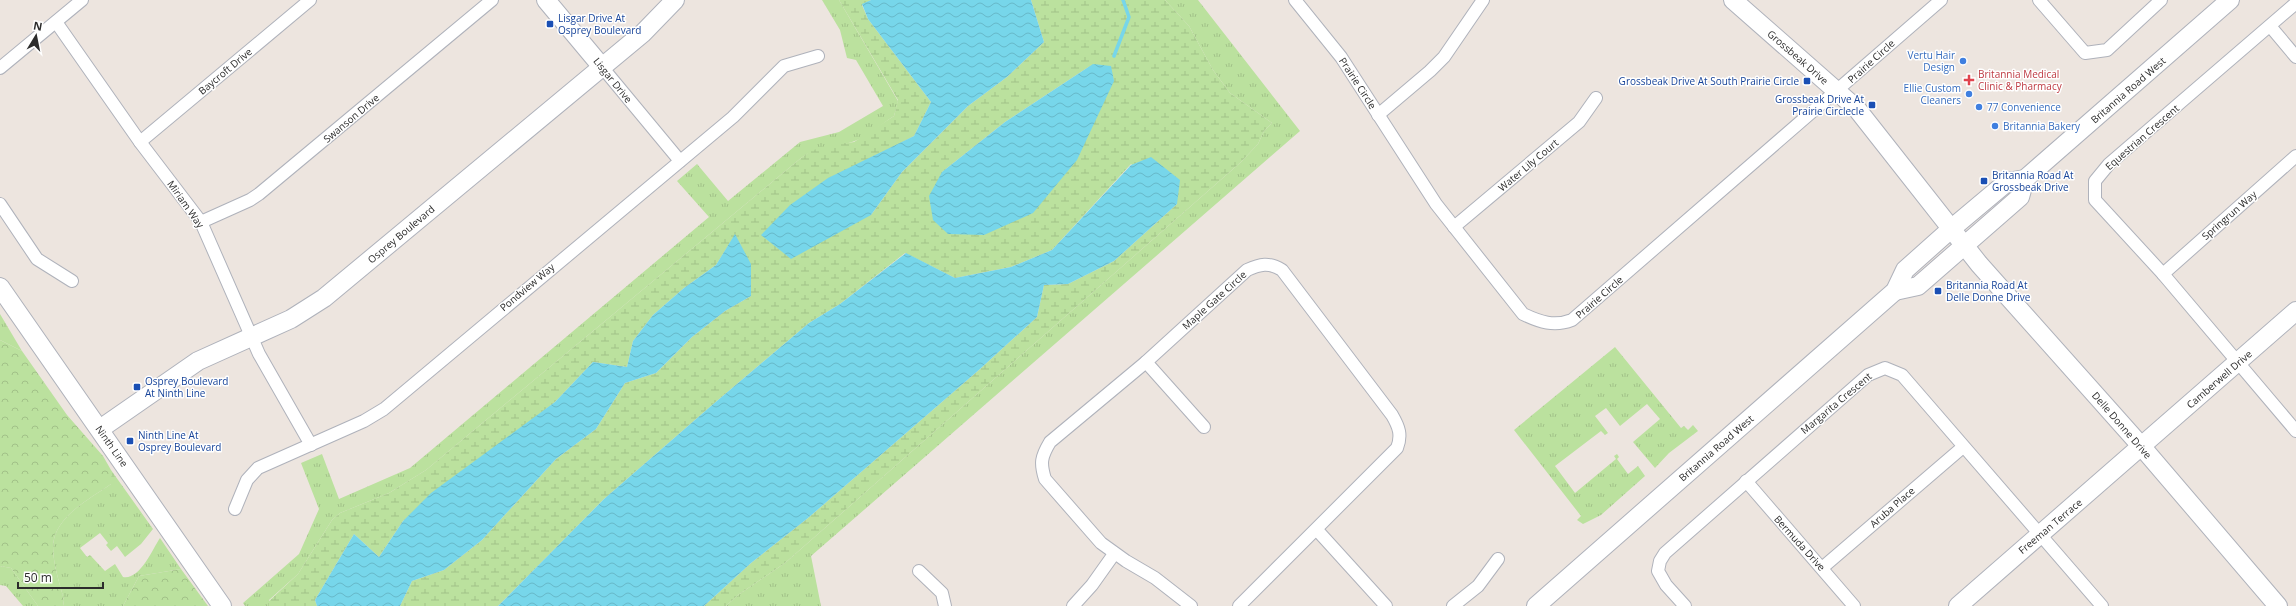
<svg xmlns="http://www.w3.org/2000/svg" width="2296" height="606" font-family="'Open Sans',sans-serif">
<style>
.grass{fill:url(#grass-tufts)}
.forest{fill:url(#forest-crowns)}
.wetland{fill:url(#wetland-marsh);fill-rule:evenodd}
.water{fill:url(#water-waves)}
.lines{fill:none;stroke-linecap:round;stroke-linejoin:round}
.stream{stroke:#77d6ea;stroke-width:3.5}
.street-casing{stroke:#afb2bb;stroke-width:14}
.secondary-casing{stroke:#afb2bb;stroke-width:20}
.street{stroke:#fff;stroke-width:12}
.secondary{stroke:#fff;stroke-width:18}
.transit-dot{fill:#1a4fb4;stroke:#fff;stroke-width:1.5}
.shop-dot{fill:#3f7fe0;stroke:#fff;stroke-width:1.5}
.health-dot{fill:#e0444e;stroke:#fff;stroke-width:1.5}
.labels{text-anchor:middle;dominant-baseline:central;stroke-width:3;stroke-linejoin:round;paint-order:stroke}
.transit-label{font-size:10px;fill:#164399;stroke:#fff;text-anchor:start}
.shop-label{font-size:10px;fill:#366cbe;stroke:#fff;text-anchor:end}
.street-label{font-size:10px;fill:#2c2c2c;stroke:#fff}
.health-label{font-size:10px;fill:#be3a42;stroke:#fff;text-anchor:start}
</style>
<defs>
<pattern id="grass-tufts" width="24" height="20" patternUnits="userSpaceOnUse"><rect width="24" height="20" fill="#bbe19e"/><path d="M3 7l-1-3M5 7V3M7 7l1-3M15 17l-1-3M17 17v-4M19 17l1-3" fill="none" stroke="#a1c188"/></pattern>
<pattern id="forest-crowns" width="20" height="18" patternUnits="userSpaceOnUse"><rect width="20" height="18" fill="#bbe19e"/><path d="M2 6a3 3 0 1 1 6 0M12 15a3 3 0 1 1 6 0" fill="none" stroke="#a1c188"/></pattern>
<pattern id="wetland-marsh" width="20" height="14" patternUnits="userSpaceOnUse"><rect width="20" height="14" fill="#bbe19e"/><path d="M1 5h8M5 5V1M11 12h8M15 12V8" fill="none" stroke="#a1c188"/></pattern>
<pattern id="water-waves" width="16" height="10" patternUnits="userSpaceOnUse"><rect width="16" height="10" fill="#77d6ea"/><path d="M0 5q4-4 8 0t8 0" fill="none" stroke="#67b8c9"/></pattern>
</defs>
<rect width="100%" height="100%" fill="#ede5df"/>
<g class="grass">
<path d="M822 0H839L898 101 894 116C881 124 866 138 852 142 833 148 818 146 801 158L426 470 389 493 340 513 332 520 298 574 269 600V606H245L243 603 299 554 319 509 301 463 322 454 339 499 410 468 709 217 677 181 697 164 728 201 800 142 839 132 883 106 856 60 847 58 840 30Z"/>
<path d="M1165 0H1198L1300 131 811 556 821 606H726L738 595 785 563 1241 162 1258 144 1264 131 1272 123 1230 93 1213 70 1189 26Z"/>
<path d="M0 314 22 351 0 340Z"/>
<path d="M1615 347 1681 428 1684 426 1688 430 1693 425 1698 431 1669 453 1655 468 1633 442 1660 419 1647 404 1620 426 1606 408 1595 416 1608 433 1605 435 1601 431 1555 466 1575 493 1616 459 1614 456 1617 454 1619 457 1617 459 1628 474 1638 466 1645 476 1601 515 1583 524 1577 520 1581 516 1514 430Z"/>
<path d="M111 470 153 529 141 544 125 557 117 546 111 551 106 545 108 543 100 533 80 548 87 557 90 555 105 571 115 564 123 577C140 580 152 550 160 538L181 569 139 576 123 606H63L64 600C60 584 50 556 54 539 60 514 91 498 111 484Z"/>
<path d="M0 566 11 568 38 606H23L6 586 0 585Z"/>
</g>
<g class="forest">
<path d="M0 340 22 351 67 415 103 456 111 470V484C91 498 60 514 54 539 50 556 60 584 64 600L63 606H38L11 568 0 566Z"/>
<path d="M181 569 208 606H123L139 576Z"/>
</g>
<path class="wetland" d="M839 0H871L862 5 868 19 931 102 914 136 880 154 871 215 902 172 968 106 1007 77 1044 42 1031 0H1165L1189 26 1213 70 1230 93 1272 123 1264 131 1258 144 1241 162 785 563 738 595 726 606H704L751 563 808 518 980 369 1037 317 1044 285 1068 284 1114 261 1177 204 1131 164 1052 250 1011 267 955 278 905 253 840 304 809 323 711 406 604 499 498 606H400L412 581 444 570 482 540 556 459 596 429 625 383 656 373 692 337 725 311 751 296 735 235 716 265 684 288 653 315 633 341 627 367 593 362 555 402 403 521 379 557 354 534 315 600 317 606H269V601L298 574 332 520 340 513 389 493 426 470 801 158 811 151 822 147 854 142 894 116 898 100ZM1093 64 942 172 1005 122Z"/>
<g class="water">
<path d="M871 0H1031L1044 42 1007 77 968 106 902 172 871 215 791 259 761 235 790 205 828 178 914 136 931 102 868 19 862 4Z"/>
<path d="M1093 64 1111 66 1114 81 1077 160 1033 213 984 235 948 234 933 220 929 196 942 172 1005 122Z"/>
<path d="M1151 157 1180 180 1177 204 1114 261 1068 284 1044 285 1037 317 980 369 808 518 751 563 704 606H498L604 499 711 406 809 323 840 304 906 253 955 278 1011 267 1052 250 1131 165Z"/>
<path d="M735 234 751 264V296L725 311 692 337 656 373 625 383 596 429 556 459 482 540 444 570 412 581 400 606H317L315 600 354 534 379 557 403 521 431 493 555 402 593 362 627 367 633 341 653 315 684 288 716 265Z"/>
</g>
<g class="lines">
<path class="stream" d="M1114 56 1129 17 1123 0"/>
<defs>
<g id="street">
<path d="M1295 0 1341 57 1436 204 1523 314C1540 322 1554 327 1572 320L1941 0"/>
<path d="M2039 0 2085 53 2107 50 2161 0"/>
<path d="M2296 3 2109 164 2095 181V200L2163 274 2296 431"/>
<path d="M56 22 140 142 201 222 259 354 311 445"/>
<path d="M2270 26 2296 57"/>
<path d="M602 67 680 161"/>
<path d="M0 68 82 0"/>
<path d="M1378 115 1430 71 1444 57 1483 0"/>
<path d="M140 142 310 0"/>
<path d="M0 204 37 259 72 281"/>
<path d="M201 222 250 200 259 194 492 0"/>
<path d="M1454 227 1579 122 1596 98"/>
<path d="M2163 274 2296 156"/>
<path d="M1146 362 1204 427"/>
<path d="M1746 481 1854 606"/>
<path d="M235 509 247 480 258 468 364 421 384 409 733 117 784 66 818 56"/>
<path d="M1317 530 1386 606"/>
<path d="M1822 568 1963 447"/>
<path d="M919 571 942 593 945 606"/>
<path d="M1073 606 1092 585 1114 554"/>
<path d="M1191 606 1155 578 1126 561 1101 543 1045 479C1040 463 1041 457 1050 442L1146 362 1247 270C1260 264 1269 262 1282 270L1392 415C1399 427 1402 435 1397 448L1239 606"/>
<path d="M1453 606 1478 586 1498 559"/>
<path d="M1685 606 1666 585 1658 571 1660 561 1665 553 1868 375 1885 368 1902 375 2102 606"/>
</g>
<g id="secondary">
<path d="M546 0 602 67"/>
<path d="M1733 0 1857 109 1979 264 2142 447 2278 606"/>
<path d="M0 287 222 606"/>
<path d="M1895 291 1918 286 2020 197 2025 179 2230 0"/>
<path d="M100 429 198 361 291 319 324 298 643 33 675 0"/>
<path d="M1536 606 1895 291 1905 270 1951 229 2007 182 2025 179"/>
<path d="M1958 606 2296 311"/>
</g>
</defs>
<use href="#street" class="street-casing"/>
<use href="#secondary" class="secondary-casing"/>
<use href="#street" class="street"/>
<use href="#secondary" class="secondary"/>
</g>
<g class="transit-dot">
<rect x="546" y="20" width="8" height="8" rx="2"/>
<rect x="1803" y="77" width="8" height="8" rx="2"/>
<rect x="1868" y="101" width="8" height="8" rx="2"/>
<rect x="1980" y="177" width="8" height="8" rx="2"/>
<rect x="1934" y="287" width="8" height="8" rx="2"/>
<rect x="133" y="383" width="8" height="8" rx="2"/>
<rect x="126" y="437" width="8" height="8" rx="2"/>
</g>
<g class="shop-dot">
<circle cx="1963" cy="61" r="4"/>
<circle cx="1969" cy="94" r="4"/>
<circle cx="1979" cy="107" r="4"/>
<circle cx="1995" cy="126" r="4"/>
</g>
<path class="health-dot" d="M1967 74h4v4h4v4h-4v4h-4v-4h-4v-4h4z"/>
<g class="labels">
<g class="transit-label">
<text x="558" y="18">Lisgar Drive At<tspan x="558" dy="12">Osprey Boulevard</tspan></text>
<text x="1799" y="81" text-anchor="end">Grossbeak Drive At South Prairie Circle</text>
<text x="1864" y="99" text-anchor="end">Grossbeak Drive At<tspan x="1864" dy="12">Prairie Circlecle</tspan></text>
<text x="1992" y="175">Britannia Road At<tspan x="1992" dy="12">Grossbeak Drive</tspan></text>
<text x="1946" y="285">Britannia Road At<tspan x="1946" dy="12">Delle Donne Drive</tspan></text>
<text x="145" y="381">Osprey Boulevard<tspan x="145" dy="12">At Ninth Line</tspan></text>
<text x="138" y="435">Ninth Line At<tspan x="138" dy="12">Osprey Boulevard</tspan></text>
</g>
<g class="shop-label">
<text x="1955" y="55">Vertu Hair<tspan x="1955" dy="12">Design</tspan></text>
<text x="1961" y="88">Ellie Custom<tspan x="1961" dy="12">Cleaners</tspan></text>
<text x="1987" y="107" text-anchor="start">77 Convenience</text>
<text x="2003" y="126" text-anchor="start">Britannia Bakery</text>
</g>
<g class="street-label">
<text transform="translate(1798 57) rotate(41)">Grossbeak Drive</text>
<text transform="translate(1871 61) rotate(-42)">Prairie Circle</text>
<text transform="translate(225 71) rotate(-40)">Baycroft Drive</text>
<text transform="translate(613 80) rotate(51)">Lisgar Drive</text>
<text transform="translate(1358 83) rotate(57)">Prairie Circle</text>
<text transform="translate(2128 90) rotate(-41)">Britannia Road West</text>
<text transform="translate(351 118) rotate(-40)">Swanson Drive</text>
<text transform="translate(2142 137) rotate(-41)">Equestrian Crescent</text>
<text transform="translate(1528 165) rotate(-40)">Water Lily Court</text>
<text transform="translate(186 204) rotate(55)">Miriam Way</text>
<text transform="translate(2229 215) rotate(-41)">Springrun Way</text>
<text transform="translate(401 234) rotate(-40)">Osprey Boulevard</text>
<text transform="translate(527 287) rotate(-40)">Pondview Way</text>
<text transform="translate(1599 297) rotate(-41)">Prairie Circle</text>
<text transform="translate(1214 300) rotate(-42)">Maple Gate Circle</text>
<text transform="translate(2219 379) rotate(-41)">Camberwell Drive</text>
<text transform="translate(1836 403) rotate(-40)">Margarita Crescent</text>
<text transform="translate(2122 425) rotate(49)">Delle Donne Drive</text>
<text transform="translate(112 446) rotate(55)">Ninth Line</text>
<text transform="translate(1716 448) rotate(-41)">Britannia Road West</text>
<text transform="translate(1892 507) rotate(-41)">Aruba Place</text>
<text transform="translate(2050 526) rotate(-40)">Freeman Terrace</text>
<text transform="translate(1800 543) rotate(48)">Bermuda Drive</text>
</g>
<g class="health-label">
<text x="1978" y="74">Britannia Medical<tspan x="1978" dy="12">Clinic &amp; Pharmacy</tspan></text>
</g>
</g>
<g transform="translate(36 36) rotate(10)" stroke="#ffffff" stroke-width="3" paint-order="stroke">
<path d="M0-3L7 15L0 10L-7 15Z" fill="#2c2c2c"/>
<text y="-6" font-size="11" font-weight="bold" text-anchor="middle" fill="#2c2c2c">N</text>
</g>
<path d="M18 582v6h85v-6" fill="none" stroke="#2c2c2c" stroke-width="2"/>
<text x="24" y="582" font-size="12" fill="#2c2c2c" stroke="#ffffff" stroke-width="3" paint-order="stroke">50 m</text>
</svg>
